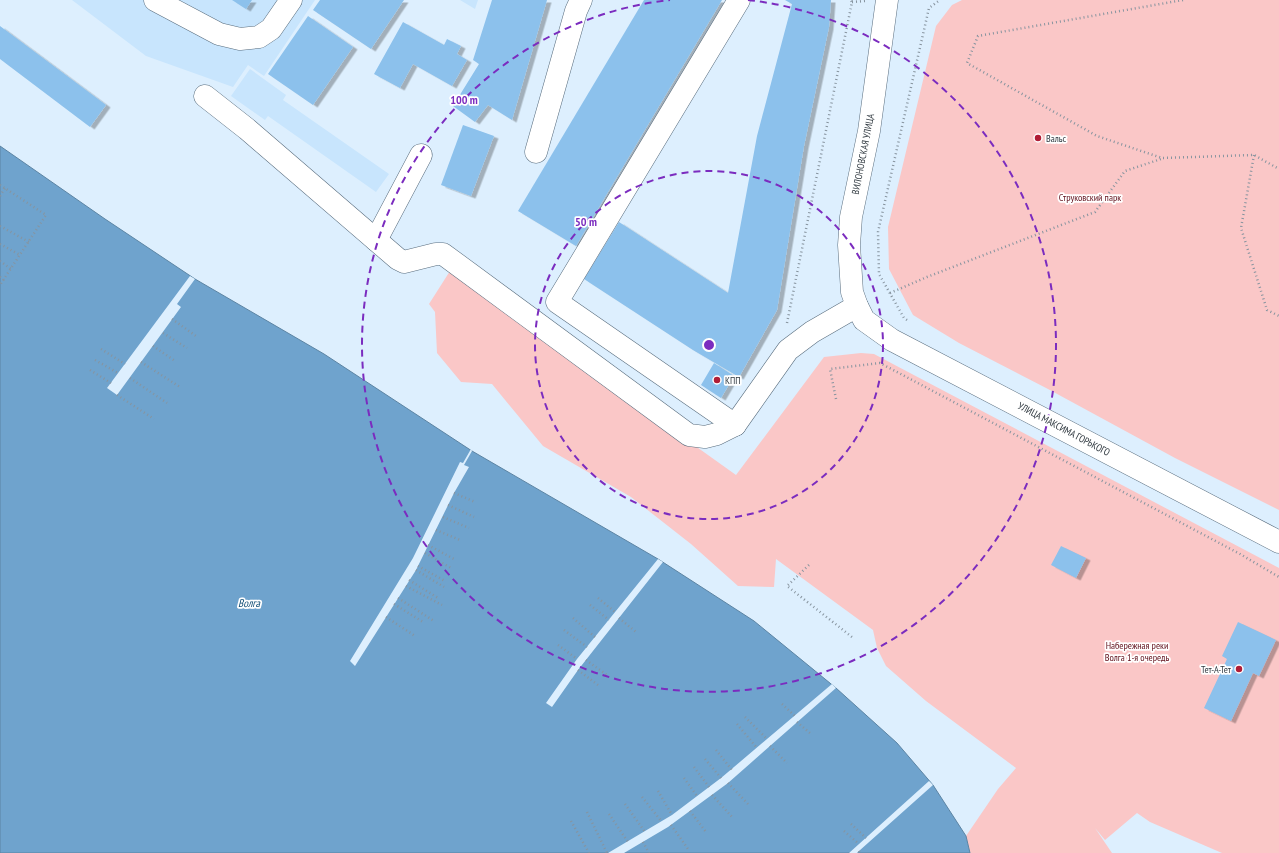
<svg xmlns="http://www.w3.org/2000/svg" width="1279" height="853" font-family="'PT Sans Narrow',sans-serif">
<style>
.built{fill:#c8e5fd}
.green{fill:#fac7c7}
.water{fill:#6fa3cd;stroke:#5c84a3}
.pier{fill:#ddeffe}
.building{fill:#8cc1ec;filter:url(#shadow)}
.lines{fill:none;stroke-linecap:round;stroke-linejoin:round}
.minor-casing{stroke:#596d7e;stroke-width:23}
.major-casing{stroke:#596d7e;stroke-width:23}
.path{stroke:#87949f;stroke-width:2.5;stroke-dasharray:1 3;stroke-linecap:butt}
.minor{stroke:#fff;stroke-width:22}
.major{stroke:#fff;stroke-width:22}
.ring{fill:none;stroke:#7b2cbf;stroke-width:2;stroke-dasharray:7 5}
.poi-dot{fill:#b01d36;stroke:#fff;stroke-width:1.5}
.labels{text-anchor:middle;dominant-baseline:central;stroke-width:3.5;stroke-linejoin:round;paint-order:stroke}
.poi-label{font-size:10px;fill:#313a41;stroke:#fff;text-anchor:start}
.street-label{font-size:10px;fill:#313a41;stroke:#fff}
.park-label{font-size:10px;fill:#61111c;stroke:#fff}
.water-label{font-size:11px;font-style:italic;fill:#114e76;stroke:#fff}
.centre{fill:#7b2cbf;stroke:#fff;stroke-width:2}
.ring-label{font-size:12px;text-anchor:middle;font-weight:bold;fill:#7b2cbf;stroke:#fff;stroke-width:3.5;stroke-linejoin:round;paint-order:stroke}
</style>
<defs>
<filter id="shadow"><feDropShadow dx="4.5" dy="2.5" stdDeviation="0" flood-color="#0004"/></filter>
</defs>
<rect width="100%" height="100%" fill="#ddeffe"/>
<g class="built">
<path d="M72 0H315L264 76 248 65 233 87 146 56Z"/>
<path d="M460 0H478L475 9Z"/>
<path d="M250 69 286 95 283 100 389 174 376 192 268 116 265 120 231 96Z"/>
</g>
<g class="green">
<path d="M962 0H1279V510L1175 458 1048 389 959 343 913 315 889 269 888 227 936 26 952 5Z"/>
<path d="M450 271 736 475 824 357 861 353 874 354 1279 568V853H1222L1150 822 1137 813 1105 840 1095 828 1112 853H970L966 836 998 789 1016 768 926 701 886 666 877 648 873 630 776 559 774 587 738 586 691 544 631 497 543 446 492 384 461 382 437 353 435 312 429 304Z"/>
</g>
<path class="water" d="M0 146 105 219 195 279 324 354 472 451 658 559 754 621 836 688 897 743 933 785 966 836 970 853H0Z"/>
<g class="pier">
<path d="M190 276 195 279 177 304 181 307 117 395 107 388Z"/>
<path d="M471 449 472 451 464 465 469 467 454 493 416 570 355 666 350 661 413 558 460 462 463 463Z"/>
<path d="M658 559 663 562 578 670 552 707 546 703 577 659Z"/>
<path d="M832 684 836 688 728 783 668 827 624 853H608L672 815 721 778Z"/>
<path d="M929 781 933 785 859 851 857 853H849Z"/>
</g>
<g class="building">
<path d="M232 0H252L246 9Z"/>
<path d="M320 0H404L371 49 313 10Z"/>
<path d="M492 0H547L512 120 488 105 475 122 453 106 479 64 473 60Z"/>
<path d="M644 0H722L576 246 518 211Z"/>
<path d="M785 0H831L829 27 804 146 777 310 739 377 693 350 584 279 619 222 728 293 757 136 792 4Z"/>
<path d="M308 16 353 47 313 105 268 74Z"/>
<path d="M403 22 444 45 447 39 461 46 457 54 467 60 452 86 413 64 400 88 374 74Z"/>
<path d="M0 26 106 105 90 127 0 59Z"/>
<path d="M463 125 494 136 471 196 441 185Z"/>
<path d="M714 363 734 376 721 398 701 385Z"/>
<path d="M1061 546 1086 558 1076 578 1051 565Z"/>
<path d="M1238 622 1276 640 1259 676 1253 673 1231 721 1204 708 1227 659 1222 656Z"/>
</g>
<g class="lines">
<defs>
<g id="minor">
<path d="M155 0 219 34 240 39 259 37 271 29 291 0"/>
<path d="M739 0 557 302 735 425 788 350 812 332 857 306"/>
<path d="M205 96 247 129 398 259 404 262 436 254H443L689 435 705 437 717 434 735 425"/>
<path d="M536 152 576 11 581 0"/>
<path d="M376 240 421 155"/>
</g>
<path id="major" d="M887 0 869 131 851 217 849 245 852 292 857 306 864 320 892 340 1279 542"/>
</defs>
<use href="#minor" class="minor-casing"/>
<use href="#major" class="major-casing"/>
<g class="path">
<path d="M1183 0 978 36 967 63 1097 136 1162 158 1254 155 1279 169"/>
<path d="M852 2 865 1"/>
<path d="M1254 155 1241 228 1267 310 1279 316"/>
<path d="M0 185 46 215 0 285"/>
<path d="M0 196 5 188"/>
<path d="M0 226 29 242"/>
<path d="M0 244 20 255"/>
<path d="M0 261 11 269"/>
<path d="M0 277 4 280"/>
<path d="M890 293 927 277 1095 212 1125 171 1161 159"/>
<path d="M172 319 196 336"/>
<path d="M907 320 904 318 879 274 878 232 929 8 940 0"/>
<path d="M787 323 852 2 851 0"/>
<path d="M163 333 187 348"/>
<path d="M153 346 175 361"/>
<path d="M101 349 125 364"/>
<path d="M95 360 118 373"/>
<path d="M141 362 180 387"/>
<path d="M90 370 111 383"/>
<path d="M130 378 167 403"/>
<path d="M117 395 154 419"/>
<path d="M836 399 830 369 880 363 1240 554 1279 577"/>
<path d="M454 493 475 502"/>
<path d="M448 505 474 517"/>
<path d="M443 517 469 528"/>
<path d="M436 530 460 540"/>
<path d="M428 545 454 559"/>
<path d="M425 553 451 568"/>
<path d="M809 565 787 586 852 637"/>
<path d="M418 566 445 581"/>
<path d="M416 570 444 587"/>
<path d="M409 580 438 598"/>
<path d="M406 586 442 605"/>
<path d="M398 598 434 621"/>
<path d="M598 598 615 612"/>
<path d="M394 604 423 622"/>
<path d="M590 605 609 620"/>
<path d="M386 617 415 636"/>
<path d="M573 618 595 637"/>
<path d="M619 618 636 632"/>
<path d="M564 630 587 647"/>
<path d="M558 645 577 659"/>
<path d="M586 660 607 675"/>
<path d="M578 670 598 685"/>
<path d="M782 704 795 716"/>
<path d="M745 717 767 739"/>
<path d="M797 722 811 734"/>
<path d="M737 724 757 748"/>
<path d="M770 746 787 763"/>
<path d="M716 750 732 770"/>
<path d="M705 759 721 778"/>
<path d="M694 767 709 787"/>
<path d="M684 778 697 796"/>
<path d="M728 783 748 804"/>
<path d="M658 791 672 815"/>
<path d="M712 795 733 818"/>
<path d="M642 797 662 822"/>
<path d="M625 804 645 832"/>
<path d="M690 811 706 832"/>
<path d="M587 812 607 853"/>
<path d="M609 814 628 842"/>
<path d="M571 821 589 853"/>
<path d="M851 824 866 838"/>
<path d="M671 825 688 849"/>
<path d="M844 831 859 844"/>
<path d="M643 842 649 853"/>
<path d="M859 851 860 853"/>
</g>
<use href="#minor" class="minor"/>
<use href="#major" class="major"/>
</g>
<g class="ring">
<circle cx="709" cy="345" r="174"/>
<path d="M748 0A347 347 0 1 1 670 0"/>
</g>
<g class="poi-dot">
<circle cx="1038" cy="138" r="4"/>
<circle cx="717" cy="380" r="4"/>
<circle cx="1239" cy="669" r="4"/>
</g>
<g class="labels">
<g class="poi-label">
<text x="1046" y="138">Вальс</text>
<text x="725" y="380">КПП</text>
<text x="1231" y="669" text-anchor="end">Тет-А-Тет</text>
</g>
<g class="street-label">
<text transform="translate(863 154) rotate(-79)">ВИЛОНОВСКАЯ УЛИЦА</text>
<text transform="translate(1064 429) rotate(28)">УЛИЦА МАКСИМА ГОРЬКОГО</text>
</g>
<g class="park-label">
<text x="1090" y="197">Струковский парк</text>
<text x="1137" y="645">Набережная реки<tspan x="1137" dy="12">Волга 1-я очередь</tspan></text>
</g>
<g class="water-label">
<text x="249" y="603">Волга</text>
</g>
</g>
<circle cx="709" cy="345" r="6" class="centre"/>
<g class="ring-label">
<text x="464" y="104">100 m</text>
<text x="586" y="226">50 m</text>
</g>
</svg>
